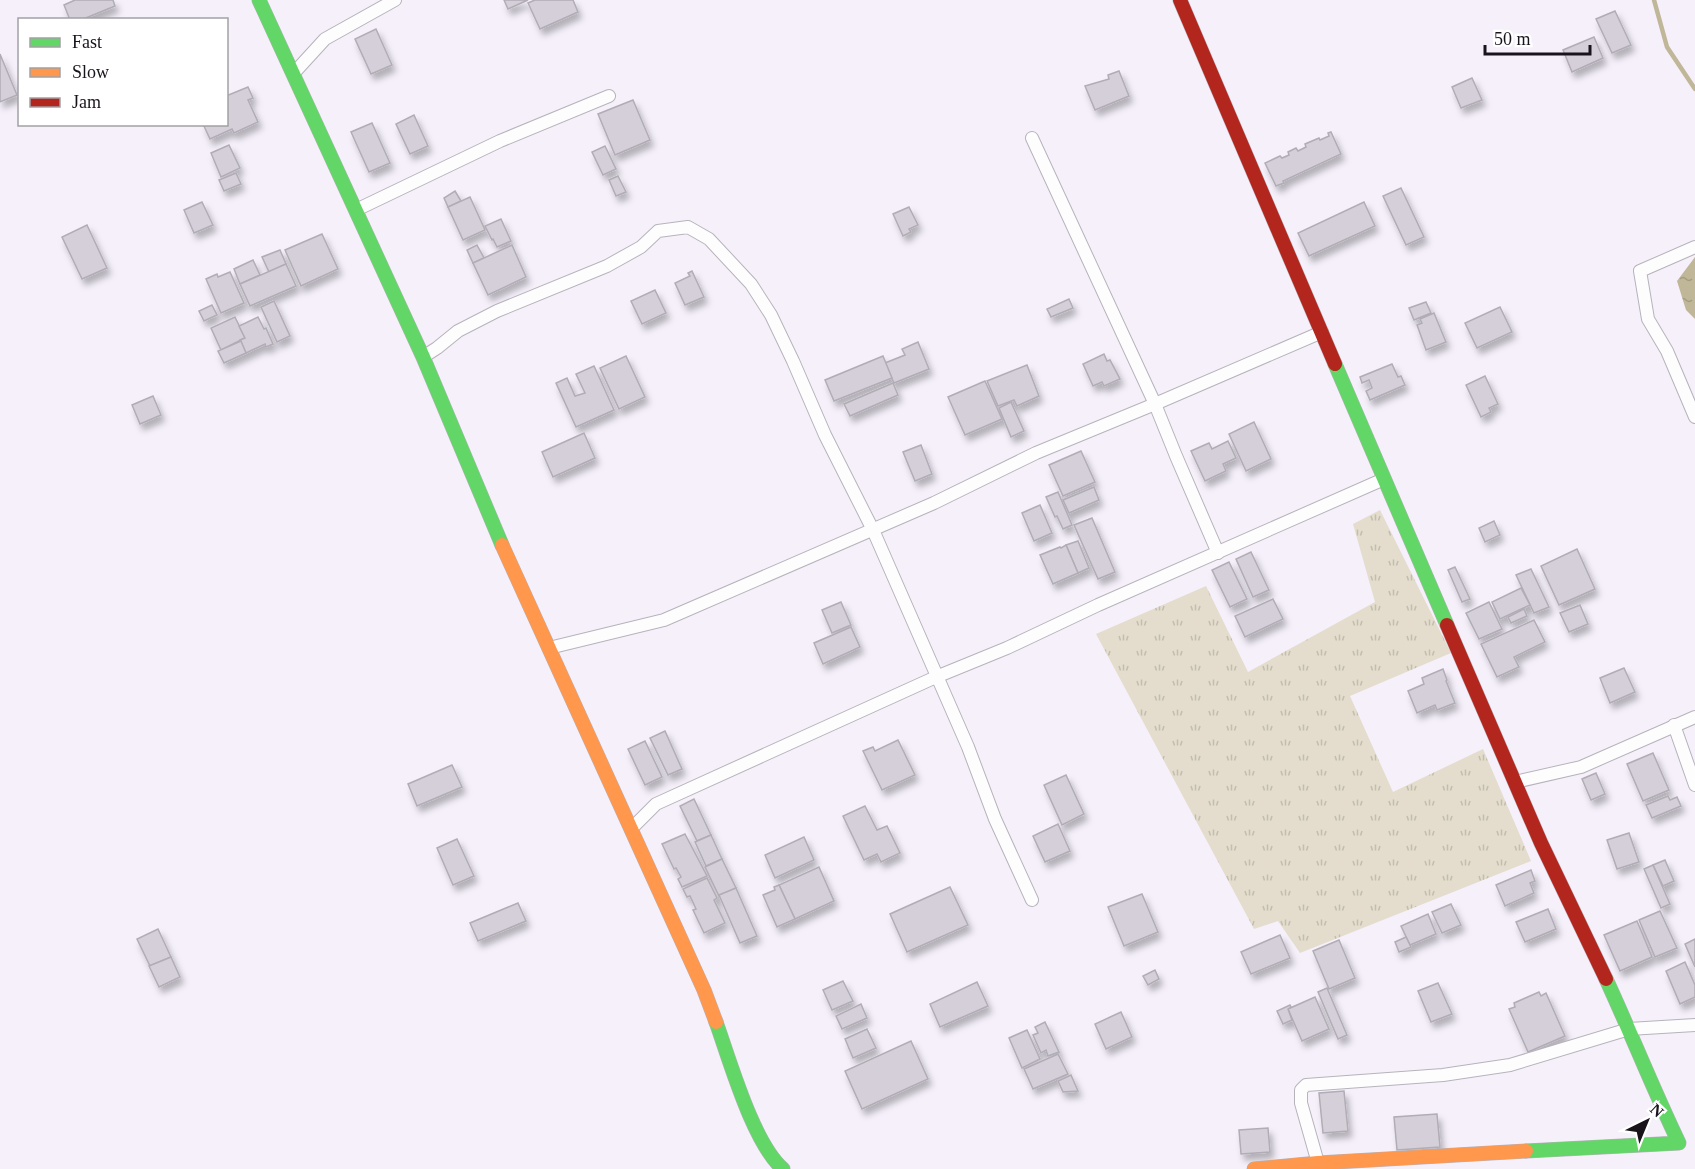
<svg xmlns="http://www.w3.org/2000/svg" width="1695" height="1169" font-family="'Times New Roman',serif">
<style>
.grass{fill:url(#grass-tufts)}
.water{fill:url(#water-ripples)}
.lines{fill:none;stroke-linecap:round;stroke-linejoin:round}
.stream{stroke:#c0b698;stroke-width:4.5}
.building{fill:#d4cfd8;stroke:#b1acb5;stroke-width:1.5;filter:url(#shadow)}
.street-casing{stroke:#b7b3bb;stroke-width:14}
.fast-casing{stroke:#b7b3bb;stroke-width:15}
.slow-casing{stroke:#b7b3bb;stroke-width:15}
.jam-casing{stroke:#b7b3bb;stroke-width:15}
.street{stroke:#fefdfe;stroke-width:12}
.fast{stroke:#63d668;stroke-width:14}
.slow{stroke:#ff974d;stroke-width:14}
.jam{stroke:#b3261e;stroke-width:14}
</style>
<defs>
<pattern id="grass-tufts" width="24" height="20" patternUnits="userSpaceOnUse" patternTransform="scale(1.5)"><rect width="24" height="20" fill="#e4ddcd"/><path d="M3 7l-1-3M5 7V3M7 7l1-3M15 17l-1-3M17 17v-4M19 17l1-3" fill="none" stroke="#c3bdaf"/></pattern>
<pattern id="water-ripples" width="26" height="14" patternUnits="userSpaceOnUse" patternTransform="scale(1.5)"><rect width="26" height="14" fill="#c0b698"/><path d="M2 4q2-2 4 0t4 0M15 11q2-2 4 0t4 0" fill="none" stroke="#a49c82"/></pattern>
<filter id="shadow"><feDropShadow dx="3.5" dy="6" stdDeviation="3" flood-color="#0004"/></filter>
</defs>
<rect width="100%" height="100%" fill="#f5f0fa"/>
<path class="grass" d="M1380 510 1451 653 1350 696 1393 792 1483 749 1531 861 1300 953 1278 921 1254 929 1096 634 1206 586 1248 672 1375 602 1353 524Z"/>
<path class="water" d="M1695 257V319L1686 310 1677 281Z"/>
<g class="lines">
<path class="stream" d="M1654 0 1667 47 1695 89"/>
</g>
<g class="building">
<path d="M75 0H113L115 6 81 20H70L64 5Z"/>
<path d="M504 0H528L508 9Z"/>
<path d="M535 0H573L578 12 540 29 528 3Z"/>
<path d="M1615 11 1631 45 1612 53 1596 19Z"/>
<path d="M376 29 392 65 371 74 355 39Z"/>
<path d="M1594 37 1603 58 1572 72 1563 50Z"/>
<path d="M0 54 17 95 0 102Z"/>
<path d="M1119 71 1129 96 1095 110 1085 86 1109 79 1108 75Z"/>
<path d="M1472 78 1482 100 1461 108 1452 87Z"/>
<path d="M248 87 253 98 248 100 258 122 234 133 232 129 210 139 203 124H226V96Z"/>
<path d="M633 100 650 140 615 155 598 114Z"/>
<path d="M414 115 428 146 410 154 396 124Z"/>
<path d="M372 123 390 163 369 172 351 132Z"/>
<path d="M1331 132 1341 154 1283 181 1284 183 1276 186 1265 163 1280 156 1282 158 1289 155 1288 152 1296 148 1298 151 1306 147 1305 144 1319 138 1320 140 1329 136 1328 133Z"/>
<path d="M229 145 240 168 221 177 211 153Z"/>
<path d="M605 146 616 169 603 175 592 152Z"/>
<path d="M236 173 241 184 224 191 219 180Z"/>
<path d="M618 176 626 192 616 196 609 180Z"/>
<path d="M1401 188 1424 237 1406 245 1383 196Z"/>
<path d="M455 191 461 201 448 207 444 198Z"/>
<path d="M470 197 485 230 463 240 448 207Z"/>
<path d="M202 202 213 225 194 233 184 210Z"/>
<path d="M1364 202 1375 226 1309 256 1298 233Z"/>
<path d="M909 207 918 225 909 229 911 232 903 236 893 214Z"/>
<path d="M501 219 511 241 497 247 493 239 492 240 485 226Z"/>
<path d="M87 225 107 268 82 279 62 237Z"/>
<path d="M322 234 338 269 301 286 285 250Z"/>
<path d="M477 245 484 258 473 263 467 250Z"/>
<path d="M512 245 526 277 488 295 473 263Z"/>
<path d="M280 250 286 264 269 272 262 257Z"/>
<path d="M253 260 260 275 240 284 234 269Z"/>
<path d="M286 264 296 286 250 306 240 284Z"/>
<path d="M692 271 704 297 685 305 675 283 690 276 688 273Z"/>
<path d="M230 272 244 303 221 313 206 279 217 274 218 277Z"/>
<path d="M655 290 666 313 642 324 631 301Z"/>
<path d="M1069 299 1073 308 1051 317 1047 309Z"/>
<path d="M274 301 290 336 277 342 261 307Z"/>
<path d="M1426 302 1431 313 1414 320 1409 308Z"/>
<path d="M212 305 217 315 204 321 199 311Z"/>
<path d="M1500 307 1512 332 1477 348 1465 323Z"/>
<path d="M1434 313 1446 342 1426 350 1417 325 1422 323 1420 319Z"/>
<path d="M235 317 245 338 221 350 211 328Z"/>
<path d="M258 317 264 329 266 328 273 344 266 347 265 344 246 353 240 340 245 338 239 326Z"/>
<path d="M241 341 246 353 224 363 218 351Z"/>
<path d="M918 342 929 369 894 383 885 363 905 355 902 349Z"/>
<path d="M1104 354 1107 361 1110 360 1120 379 1104 386 1102 382 1093 386 1083 364Z"/>
<path d="M626 356 645 397 619 409 600 368Z"/>
<path d="M883 356 892 378 834 401 825 380Z"/>
<path d="M1392 364 1398 377 1401 376 1405 385 1370 400 1366 391 1372 388 1369 380 1362 383 1360 377Z"/>
<path d="M1027 365 1039 396 1017 406 1014 400 998 406 987 381Z"/>
<path d="M594 366 614 410 576 427 556 383 567 378 575 396 585 393 576 374Z"/>
<path d="M1485 376 1498 404 1489 408 1491 412 1481 417 1466 385Z"/>
<path d="M985 381 1002 419 965 435 948 397Z"/>
<path d="M893 383 898 395 850 416 844 404Z"/>
<path d="M153 396 161 415 140 424 132 405Z"/>
<path d="M1011 402 1024 431 1011 437 999 408Z"/>
<path d="M1254 422 1271 459 1246 471 1229 434Z"/>
<path d="M584 433 595 458 553 477 542 452Z"/>
<path d="M1228 441 1236 458 1223 464 1226 471 1205 481 1191 451 1209 443 1212 449Z"/>
<path d="M921 445 932 474 915 481 903 452Z"/>
<path d="M1081 451 1095 482 1063 496 1049 465Z"/>
<path d="M1094 487 1099 500 1069 513 1063 500Z"/>
<path d="M1058 492 1072 525 1063 529 1057 516 1055 517 1046 497Z"/>
<path d="M1040 505 1052 533 1034 541 1022 513Z"/>
<path d="M1092 518 1115 572 1098 579 1074 525Z"/>
<path d="M1494 521 1500 535 1485 542 1479 528Z"/>
<path d="M1078 541 1089 568 1078 573 1066 545Z"/>
<path d="M1066 545 1078 573 1053 584 1040 555 1060 547 1061 548Z"/>
<path d="M1577 549 1595 589 1559 605 1541 566Z"/>
<path d="M1251 552 1269 590 1253 597 1236 559Z"/>
<path d="M1229 562 1247 599 1230 607 1212 570Z"/>
<path d="M1455 567 1470 599 1462 602 1448 570Z"/>
<path d="M1531 569 1549 607 1534 613 1516 575Z"/>
<path d="M1521 588 1530 605 1500 619 1492 602Z"/>
<path d="M1273 599 1283 619 1245 637 1235 616Z"/>
<path d="M841 602 851 625 832 633 822 610Z"/>
<path d="M1489 602 1502 629 1479 639 1466 613Z"/>
<path d="M1580 605 1588 624 1569 632 1560 613Z"/>
<path d="M1524 609 1527 616 1511 623 1508 617Z"/>
<path d="M1534 620 1545 642 1514 657 1519 667 1497 677 1481 644Z"/>
<path d="M851 627 860 647 823 664 814 643Z"/>
<path d="M1624 668 1635 692 1610 703 1600 678Z"/>
<path d="M1443 669 1447 680 1446 681 1455 703 1437 710 1435 705 1417 713 1408 691 1424 684 1422 678Z"/>
<path d="M665 731 682 769 668 775 650 738Z"/>
<path d="M898 740 915 775 882 790 863 751 873 747 875 751Z"/>
<path d="M645 741 662 777 645 785 628 749Z"/>
<path d="M1653 753 1669 790 1643 801 1627 764Z"/>
<path d="M452 765 462 787 417 806 408 784Z"/>
<path d="M1596 773 1605 794 1591 800 1582 779Z"/>
<path d="M1066 775 1084 814 1062 825 1044 785Z"/>
<path d="M1668 796 1670 800 1677 797 1681 806 1652 818 1646 805Z"/>
<path d="M694 799 711 835 697 841 680 806Z"/>
<path d="M865 806 877 830 887 826 900 853 881 862 877 854 864 860 843 816Z"/>
<path d="M1058 824 1070 851 1045 862 1033 836Z"/>
<path d="M1629 833 1639 862 1617 869 1607 840Z"/>
<path d="M685 834 707 876 682 887 678 879 681 877 676 868 674 869 662 844Z"/>
<path d="M711 835 722 859 706 866 695 842Z"/>
<path d="M804 837 814 860 775 878 765 855Z"/>
<path d="M457 839 474 876 453 885 437 848Z"/>
<path d="M722 859 736 888 719 896 705 867Z"/>
<path d="M1665 860 1674 881 1663 886 1653 865Z"/>
<path d="M1653 865 1670 904 1661 908 1644 869Z"/>
<path d="M819 867 834 901 795 919 779 885Z"/>
<path d="M1531 870 1535 881 1530 883 1534 893 1505 906 1496 885Z"/>
<path d="M707 878 717 898 714 900 725 923 704 933 693 910 696 909 690 896 687 897 683 889Z"/>
<path d="M779 885 795 919 777 927 763 895 775 890 774 887Z"/>
<path d="M950 887 968 925 907 952 890 914Z"/>
<path d="M736 888 757 936 740 943 719 895Z"/>
<path d="M1142 894 1158 932 1124 946 1108 907Z"/>
<path d="M518 903 526 921 478 941 470 923Z"/>
<path d="M1451 904 1461 925 1442 933 1432 912Z"/>
<path d="M1548 909 1556 929 1525 942 1516 922Z"/>
<path d="M1660 911 1677 948 1655 957 1639 920Z"/>
<path d="M1428 914 1436 934 1410 945 1401 926Z"/>
<path d="M1637 921 1652 957 1620 971 1604 935Z"/>
<path d="M158 929 171 957 150 966 137 939Z"/>
<path d="M1280 935 1290 958 1251 974 1241 952Z"/>
<path d="M1406 937 1411 947 1399 952 1395 942Z"/>
<path d="M1695 939V967L1685 944Z"/>
<path d="M1339 940 1355 978 1329 989 1313 951Z"/>
<path d="M171 957 180 977 159 987 149 966Z"/>
<path d="M1685 962 1695 985V997L1680 1004 1666 971Z"/>
<path d="M1155 970 1159 979 1148 985 1143 976Z"/>
<path d="M843 981 853 1001 832 1010 823 990Z"/>
<path d="M977 982 988 1006 940 1027 930 1004Z"/>
<path d="M1438 983 1452 1014 1431 1022 1418 991Z"/>
<path d="M1327 988 1347 1035 1338 1039 1318 992Z"/>
<path d="M1539 992 1541 996 1546 993 1565 1036 1528 1052 1509 1009 1515 1007 1514 1003Z"/>
<path d="M1315 997 1329 1029 1302 1041 1288 1009Z"/>
<path d="M861 1004 867 1018 842 1029 836 1016Z"/>
<path d="M1290 1005 1291 1007 1288 1009 1292 1020 1283 1024 1277 1011Z"/>
<path d="M1121 1012 1132 1037 1106 1049 1095 1024Z"/>
<path d="M1045 1022 1059 1052 1048 1056 1046 1050 1041 1053 1033 1035 1038 1033 1035 1027Z"/>
<path d="M867 1029 876 1048 853 1058 845 1039Z"/>
<path d="M1027 1030 1040 1059 1022 1068 1009 1038Z"/>
<path d="M911 1041 928 1079 862 1109 845 1071Z"/>
<path d="M1058 1054 1068 1074 1033 1089 1024 1069Z"/>
<path d="M1071 1075 1078 1091 1063 1092 1058 1081Z"/>
<path d="M1344 1091 1348 1131 1323 1133 1319 1093Z"/>
<path d="M1437 1114 1440 1147 1397 1150 1394 1117Z"/>
<path d="M1268 1128 1270 1152 1241 1154 1239 1130Z"/>
</g>
<g class="lines">
<defs>
<g id="street">
<path d="M293 74 325 39 395 0"/>
<path d="M1032 138 1155 404 1176 456 1218 553"/>
<path d="M356 210 500 141 609 96"/>
<path d="M1695 247 1640 271 1648 319 1667 351 1695 417"/>
<path d="M423 357 437 348 458 331 497 311 607 266 641 247 658 231 688 227 709 239 751 284 771 315 793 361 825 435 873 530 968 747 995 819 1032 900"/>
<path d="M549 648 664 620 934 503 1036 453 1155 404 1322 332"/>
<path d="M1674 725 1695 785"/>
<path d="M1515 782 1581 767 1695 717"/>
<path d="M631 829 656 804 936 677 1007 648 1098 605 1384 479"/>
<path d="M1318 1163 1301 1103V1090L1306 1085 1443 1075 1510 1065 1629 1029 1695 1025"/>
</g>
<g id="fast">
<path d="M259 0 423 357 502 545"/>
<path d="M1335 364 1447 625"/>
<path d="M716 1022C730 1061 753 1143 783 1169"/>
<path d="M1526 1151 1679 1143C1653 1089 1631 1033 1606 979"/>
</g>
<g id="slow">
<path d="M502 545 704 990 716 1022"/>
<path d="M1254 1169 1318 1163 1526 1151"/>
</g>
<g id="jam">
<path d="M1180 0 1335 364"/>
<path d="M1447 625 1541 843 1606 979"/>
</g>
</defs>
<use href="#street" class="street-casing"/>
<use href="#fast" class="fast-casing"/>
<use href="#slow" class="slow-casing"/>
<use href="#jam" class="jam-casing"/>
<use href="#street" class="street"/>
<use href="#fast" class="fast"/>
<use href="#slow" class="slow"/>
<use href="#jam" class="jam"/>
</g>
<rect x="18" y="18" width="210" height="108" fill="#ffffff" stroke="#a3a1a4" stroke-width="1.5"/>
<rect x="30" y="38" width="30" height="9" fill="#63d668" stroke="#a3a1a4" stroke-width="1.5"/>
<text x="72" y="48" font-size="18" fill="#19141c">Fast</text>
<rect x="30" y="68" width="30" height="9" fill="#ff974d" stroke="#a3a1a4" stroke-width="1.5"/>
<text x="72" y="78" font-size="18" fill="#19141c">Slow</text>
<rect x="30" y="98" width="30" height="9" fill="#b3261e" stroke="#a3a1a4" stroke-width="1.5"/>
<text x="72" y="108" font-size="18" fill="#19141c">Jam</text>
<g transform="translate(1647 1121) rotate(43)" stroke="#ffffff" stroke-width="4.5" paint-order="stroke">
<path d="M0-4.5L10 22L0 15L-10 22Z" fill="#19141c"/>
<text y="-9" font-size="16" font-weight="bold" text-anchor="middle" fill="#19141c">N</text>
</g>
<path d="M1485 45v9h105v-9" fill="none" stroke="#19141c" stroke-width="3"/>
<text x="1494" y="45" font-size="18" fill="#19141c" stroke="#ffffff" stroke-width="4.5" paint-order="stroke">50 m</text>
</svg>
